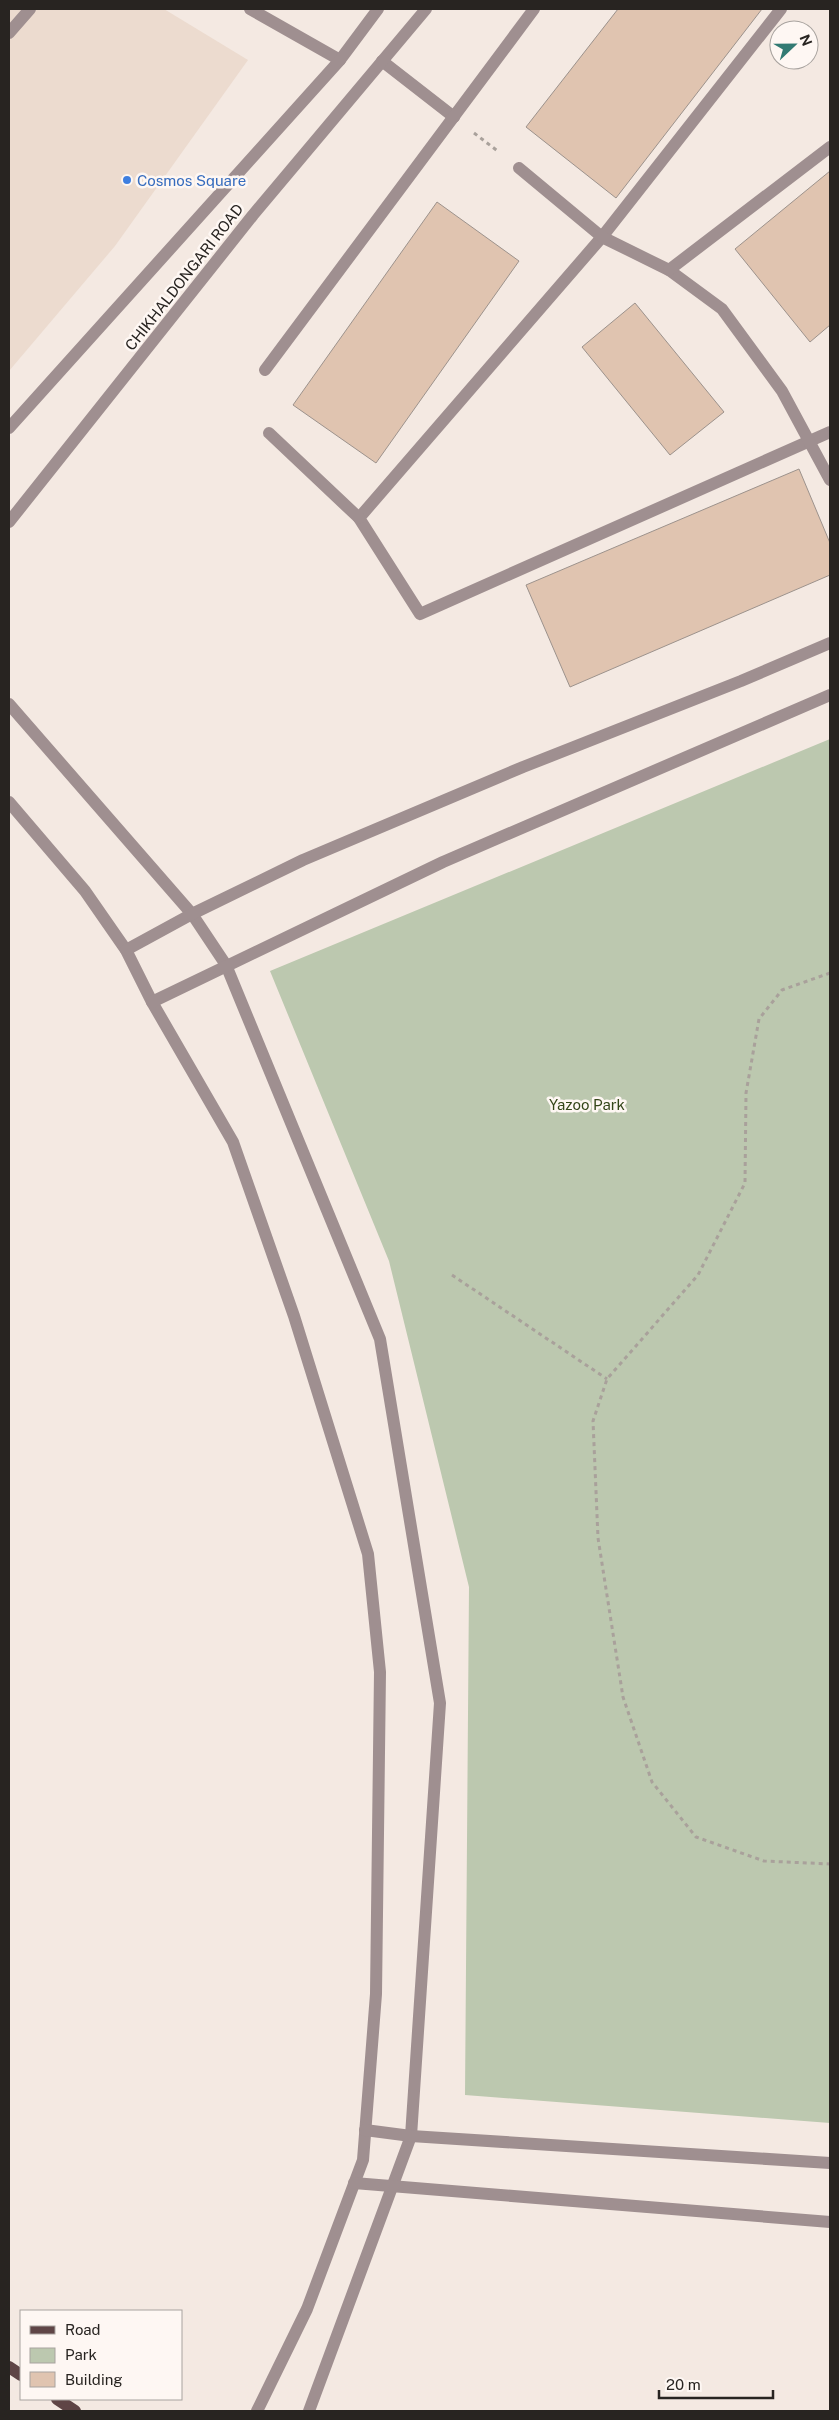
<svg xmlns="http://www.w3.org/2000/svg" width="839" height="2420" font-family="'Public Sans',sans-serif">
<style>
.built{fill:#ecdbcf}
.green{fill:#bcc8af}
.building{fill:#e0c4b0;stroke:#9c928c}
.lines{fill:none;stroke-linecap:round;stroke-linejoin:round}
.path{stroke:#a9a19b;stroke-width:3;stroke-dasharray:4 4;stroke-linecap:butt}
.minor{stroke:#9f8f90;stroke-width:12}
.major{stroke:#5f4546;stroke-width:12}
.shop-dot{fill:#3f7fe0;stroke:#fef7f3;stroke-width:2}
.labels{text-anchor:middle;dominant-baseline:central;stroke-width:5;stroke-linejoin:round;paint-order:stroke}
.shop-label{font-size:15px;fill:#366cbe;stroke:#fef7f3;text-anchor:start}
.street-label{font-size:15px;fill:#282421;stroke:#fef7f3}
.park-label{font-size:15px;fill:#344619;stroke:#fef7f3}
</style>
<rect width="100%" height="100%" fill="#f4e9e2"/>
<path class="built" d="M9 9H164L248 60 115 246 9 371Z"/>
<path class="green" d="M830 739V2123L465 2095 469 1587 389 1261 270 971Z"/>
<g class="building">
<path d="M618 9H762L616 198 526 127Z"/>
<path d="M830 171V325L810 342 735 249Z"/>
<path d="M437 202 519 261 376 463 293 405Z"/>
<path d="M635 303 724 412 670 455 582 347Z"/>
<path d="M799 469 830 543V575L570 687 526 585Z"/>
</g>
<g class="lines">
<g class="path">
<path d="M474 133 499 152"/>
<path d="M830 973 782 990 759 1019 746 1093 745 1183 698 1275 607 1379 593 1421 598 1538 623 1697 652 1782 696 1837 764 1861 830 1864"/>
<path d="M452 1275 607 1379"/>
</g>
<g class="minor">
<path d="M250 9 340 60"/>
<path d="M781 9 602 237 359 518 420 614 830 432"/>
<path d="M9 33 30 9"/>
<path d="M382 61 454 117"/>
<path d="M519 168 602 237 669 270 722 309 782 391 830 480"/>
<path d="M669 270 830 147"/>
<path d="M265 370 534 9"/>
<path d="M9 428 340 60 378 9"/>
<path d="M269 433 359 518"/>
<path d="M9 522 253 215 426 9"/>
<path d="M9 704 192 914 226 965 380 1339 440 1703 411 2136 309 2411"/>
<path d="M9 802 85 891 126 950 152 1002 233 1142 294 1316 368 1554 380 1672 376 1994 363 2160 307 2309 257 2411"/>
<path d="M126 950 192 914 303 860 523 767 741 681 830 643"/>
<path d="M152 1002 443 862 830 695"/>
<path d="M365 2130 411 2136 830 2163"/>
<path d="M354 2183 830 2222"/>
</g>
<g class="major">
<path d="M9 2367 21 2375"/>
<path d="M57 2399 75 2411"/>
</g>
</g>
<circle class="shop-dot" cx="127" cy="180" r="5"/>
<g class="labels">
<g class="shop-label">
<text x="137" y="180">Cosmos Square</text>
</g>
<g class="street-label">
<text transform="translate(184 277) rotate(-52)">CHIKHALDONGARI ROAD</text>
</g>
<g class="park-label">
<text x="587" y="1104">Yazoo Park</text>
</g>
</g>
<rect width="839" height="2420" fill="none" stroke="#282421" stroke-width="20"/>
<rect x="20" y="2310" width="162" height="90" fill="#fef7f3" stroke="#a8a39f"/>
<rect x="30" y="2326" width="25" height="8" fill="#5f4546" stroke="#a8a39f"/>
<text x="65" y="2335" font-size="15" fill="#282421">Road</text>
<rect x="30" y="2348" width="25" height="15" fill="#bcc8af" stroke="#a8a39f"/>
<text x="65" y="2360" font-size="15" fill="#282421">Park</text>
<rect x="30" y="2372" width="25" height="15" fill="#e0c4b0" stroke="#a8a39f"/>
<text x="65" y="2385" font-size="15" fill="#282421">Building</text>
<g transform="translate(794 45) rotate(68)"><circle r="24" fill="#fef7f3" stroke="#a8a39f"/>
<path d="M0-4L9 19L0 12L-9 19Z" fill="#327a73"/>
<text y="-8" font-size="14" font-weight="bold" text-anchor="middle" fill="#282421">N</text>
</g>
<path d="M659 2390v8h114v-8" fill="none" stroke="#282421" stroke-width="2.5"/>
<text x="666" y="2390" font-size="15" fill="#282421" stroke="#fef7f3" stroke-width="4" paint-order="stroke">20 m</text>
</svg>
